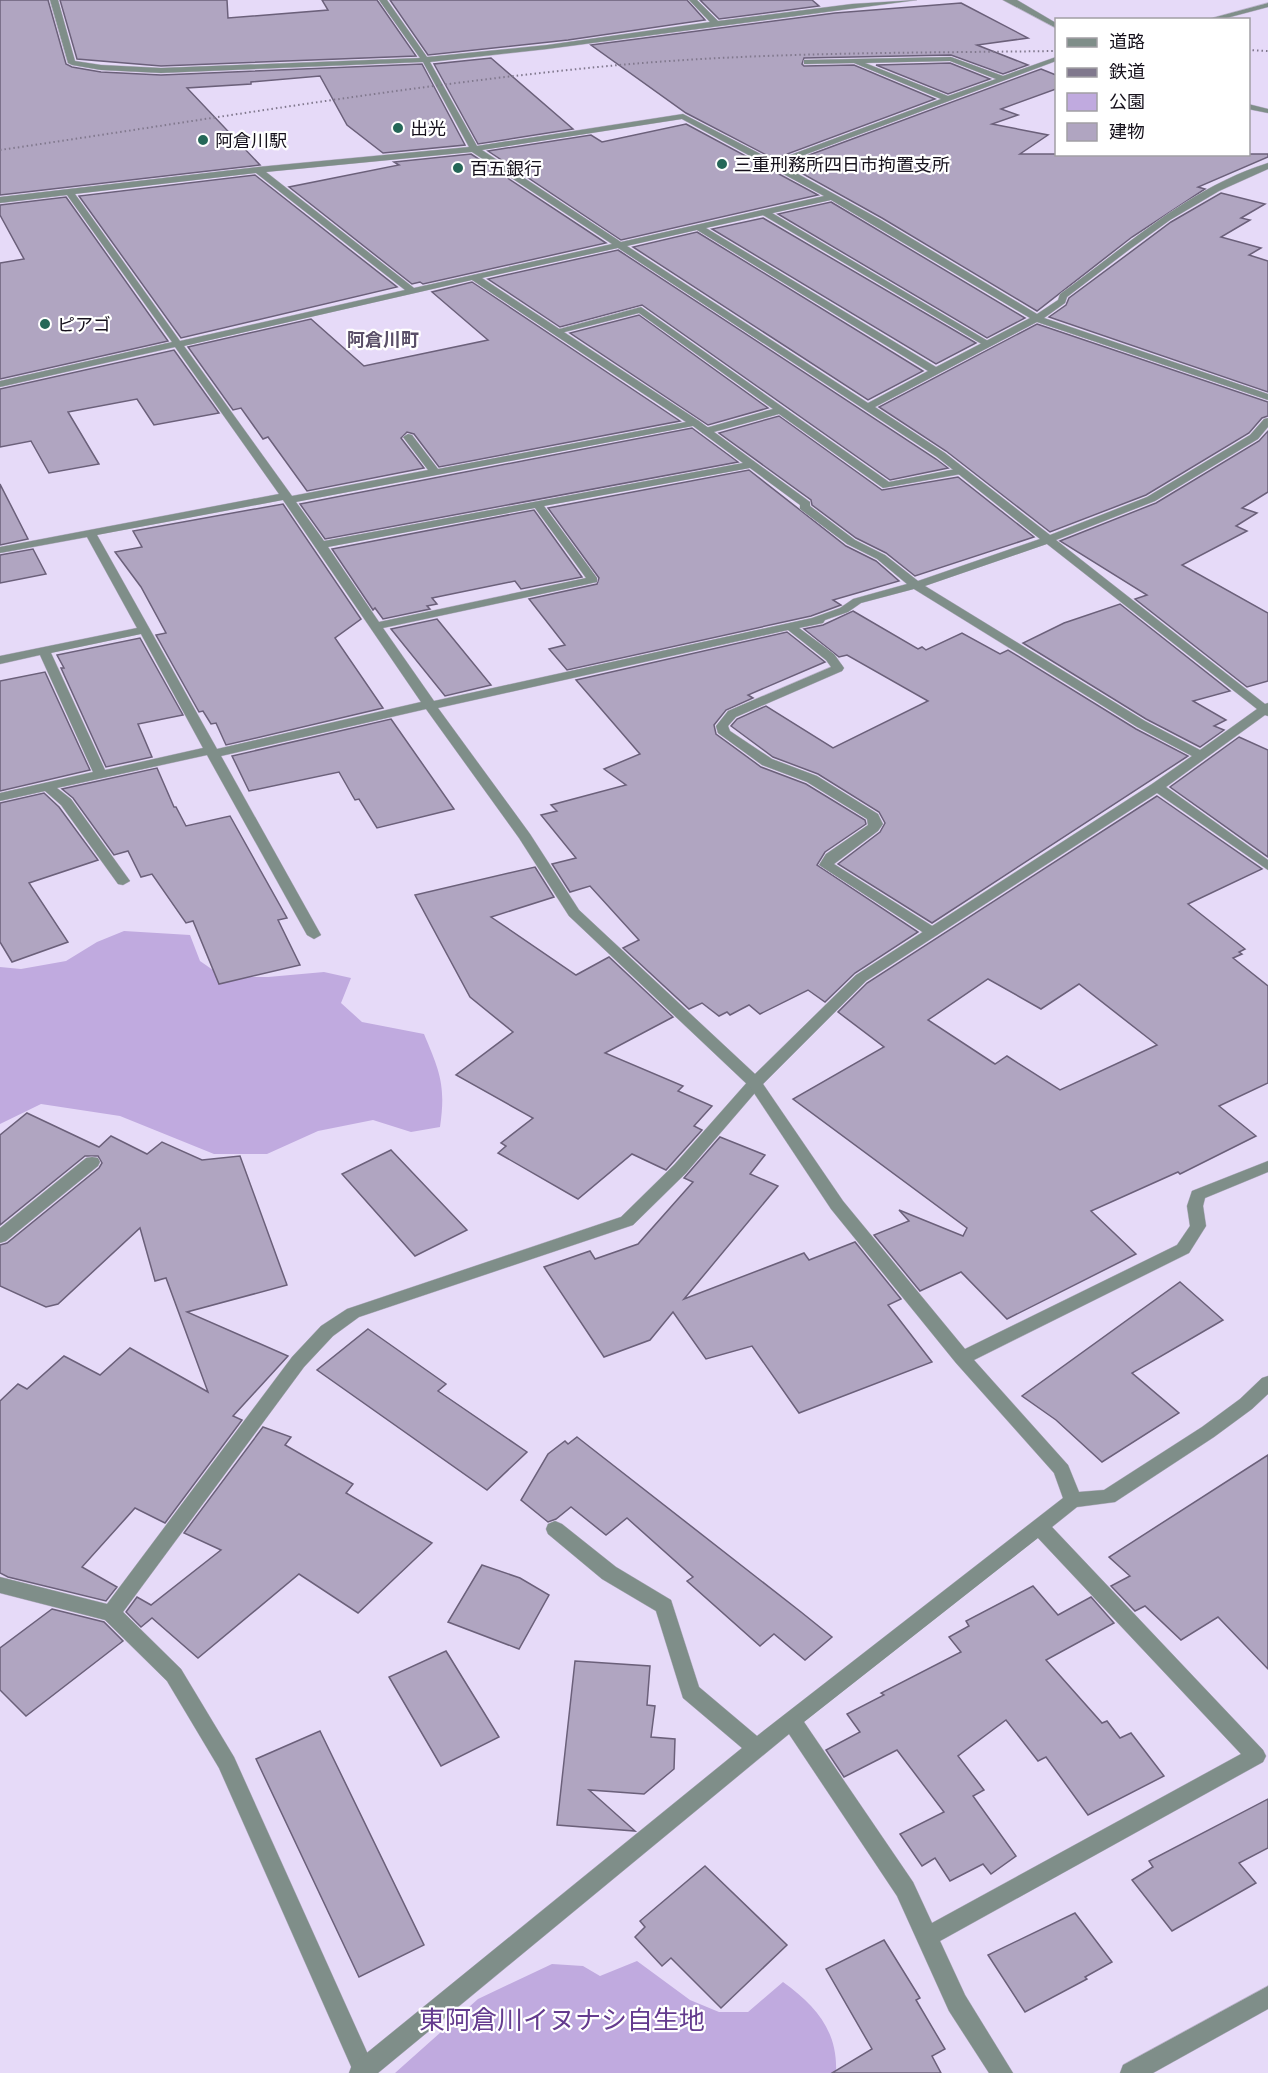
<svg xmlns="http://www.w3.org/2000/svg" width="1268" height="2073" font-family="Quicksand,'Noto Sans JP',sans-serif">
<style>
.green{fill:#c0aadf}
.building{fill:#b0a5c1;stroke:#6b607a;stroke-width:1.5;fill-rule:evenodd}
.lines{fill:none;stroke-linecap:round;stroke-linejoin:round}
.lane-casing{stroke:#c0b6d0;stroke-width:1}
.street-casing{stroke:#c0b6d0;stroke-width:1}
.lane{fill:#7f8e89;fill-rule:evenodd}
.street{fill:#7f8e89;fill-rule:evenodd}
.rail{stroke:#80788d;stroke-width:2;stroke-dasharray:1.5 3;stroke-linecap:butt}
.poi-dot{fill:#256758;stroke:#fff;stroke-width:2}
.labels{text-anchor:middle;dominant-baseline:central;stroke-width:4.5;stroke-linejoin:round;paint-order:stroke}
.far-poi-label{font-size:18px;fill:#15101b;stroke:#fff;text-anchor:start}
.far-neighbourhood-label{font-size:18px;font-weight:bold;fill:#5a4f68;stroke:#fff}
.near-park-label{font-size:26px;fill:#643b8e;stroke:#fff}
</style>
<rect width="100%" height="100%" fill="#e6daf8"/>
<g class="green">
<path d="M124 931 190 935 200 961 223 977H268L324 972 351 978 341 1003 362 1022 424 1034C440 1072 446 1086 440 1127L411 1132 373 1120 318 1131 267 1154H214L120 1116 41 1104 0 1124V967L21 969 66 961 97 942Z"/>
<path d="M637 1961 690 2000 719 2012H748L783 1982C816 2006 838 2031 836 2073H395L478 1999 552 1964 583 1966 600 1976Z"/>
</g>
<g class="building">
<path d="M0 0H48L66 64 72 67 101 72 161 75 422 64 465 145 383 153 347 125 320 76 251 82V84L187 88 260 165 0 195Z"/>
<path d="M60 0H227L228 18 328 10 322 0H377L416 56 161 66 77 59Z"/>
<path d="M390 0H687L705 20 568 40 428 55Z"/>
<path d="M700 0H812L819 6 719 19Z"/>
<path d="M961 3 1028 38 977 45 1028 65 1003 74 951 55 804 58 802 64 804 66 854 65 935 99 774 159 686 113 591 45 835 13Z"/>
<path d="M491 58 573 129 478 144 434 64Z"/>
<path d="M950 63 990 79 948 94 876 65Z"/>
<path d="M1041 69 1056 75V89L1001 109 1018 115 992 124 1048 135 1020 154H1268V157L1198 187 1205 189 1132 237 1037 311 882 218 785 164Z"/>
<path d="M686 124 818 195 621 240 488 151 591 135 602 142Z"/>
<path d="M471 154 606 243 423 284 420 282 412 284 289 187 399 165 394 162Z"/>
<path d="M255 175 397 287 181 338 79 196Z"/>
<path d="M1221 193 1265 204 1241 218 1250 220 1221 237 1261 248 1249 255 1268 261V392L1049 317 1066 305 1069 298 1171 222Z"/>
<path d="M66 197 168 341 0 379V263L24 259 0 215V205Z"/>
<path d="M831 202 1025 318 987 338 778 214Z"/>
<path d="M763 218 976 343 936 364 712 229Z"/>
<path d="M697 232 923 371 868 400 633 247Z"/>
<path d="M618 250 936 459 948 468 890 480 642 305 560 327 488 279Z"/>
<path d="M472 282 680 421 439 467 414 434 407 432 401 438 424 468 307 491 268 437 263 439 241 408 233 410 188 347 311 319 364 366 488 340 432 292Z"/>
<path d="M639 315 768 408 708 425 570 333Z"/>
<path d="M1037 324 1268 402V416L1262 418 1249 433 1146 495 1050 532 946 451 879 407Z"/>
<path d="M174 350 219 413 154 425 137 399 68 412 99 464 49 473 31 441 0 447V389Z"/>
<path d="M779 416 882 490 958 477 1034 537 915 576 886 553 856 538 812 505 811 500 719 433Z"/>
<path d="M692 428 738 462 325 539 300 504Z"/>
<path d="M1268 431V492L1242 508 1257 513 1236 526 1247 531 1182 565 1268 613V681L1247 687 1135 599 1147 595 1060 541 1156 503 1259 441Z"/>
<path d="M749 470 846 546 876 561 899 581 833 600 841 605 811 616 567 670 549 649 565 645 529 599 597 584 599 578 548 508Z"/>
<path d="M0 484 28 539 0 545Z"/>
<path d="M283 504 361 619 335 638 383 708 226 745 216 723 211 724 203 711 199 712 156 635 166 633 141 587 115 552 142 547 133 531Z"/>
<path d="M534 510 582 577 521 589 515 581 432 598 437 604 427 606 430 609 383 619 375 608 373 610 332 549Z"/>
<path d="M33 549 46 574 0 583V555Z"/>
<path d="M1120 604 1230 691 1193 701 1226 720 1214 726 1224 730 1200 747 1146 719 1023 643 1064 623Z"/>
<path d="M853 611 918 649 922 647 926 650 962 633 1000 654 1008 650 1136 729 1188 756 932 923 838 864 880 832 885 823 879 812 818 774 773 757 731 726 737 719 766 706 833 748 928 701 847 655 839 657 804 629 823 625Z"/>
<path d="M437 619 491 685 445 696 391 629Z"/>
<path d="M787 632 825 662 748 695 753 698 726 710 714 725 716 734 761 767 806 784 865 820 866 824 825 852 817 865 918 932 855 973 825 1002 808 990 760 1014 749 1005 730 1015 727 1012 719 1016 702 1003 689 1009 623 948 639 940 590 886 570 892 552 864 576 858 541 815 557 811 551 805 626 785 604 769 640 754 576 680Z"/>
<path d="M140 638 183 715 138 724 152 757 106 767 61 668H64L57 655Z"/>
<path d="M45 672 90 770 0 791V681Z"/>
<path d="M391 719 454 809 377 828 359 799 355 800 339 772 249 791 232 756Z"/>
<path d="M1239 737 1268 750V857L1170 787Z"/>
<path d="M157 768 174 807H176L186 826 230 816 287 918 278 920 300 965 219 984 193 921 186 923 152 874 141 877 128 851 114 855 73 798 62 789Z"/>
<path d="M44 793 59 807 98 860 29 883 68 942 12 962 0 942V803Z"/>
<path d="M1157 796 1262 869 1188 904 1245 949 1239 952 1242 954 1233 958 1268 986V1083L1219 1106 1256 1136 1180 1174 1178 1172 1091 1211 1136 1254 1007 1319 961 1272 920 1291 874 1235 909 1221 899 1210 963 1236 967 1228 793 1099 884 1047 838 1012 867 983ZM988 979 1041 1009 1079 984 1157 1045 1060 1090 1007 1056 995 1064 928 1020Z"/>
<path d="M535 867 554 897 491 917 576 975 609 957 673 1017 605 1053 683 1086 678 1091 712 1106 694 1126 702 1130 666 1170 632 1154 578 1199 498 1153 506 1146 501 1143 533 1118 456 1075 513 1032 470 997 415 895Z"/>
<path d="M27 1113 99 1147 111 1136 147 1154 162 1142 202 1160 240 1156 287 1285 187 1312 288 1356 233 1416 242 1420 165 1523 135 1508 82 1567 117 1587 106 1601 8 1577 0 1573V1401L18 1384 27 1389 64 1356 100 1375 130 1348 208 1392 166 1278 155 1281 140 1228 58 1304 46 1307 0 1286V1245L7 1243 99 1168 102 1163 98 1156H85L0 1225V1135Z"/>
<path d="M720 1137 765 1155 750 1174 778 1186 684 1299 804 1253 809 1260 855 1242 901 1299 888 1305 932 1362 799 1413 752 1346 706 1359 673 1312 650 1340 604 1357 544 1267 590 1251 595 1259 638 1244 693 1182 684 1178Z"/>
<path d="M391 1150 467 1230 415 1256 342 1174Z"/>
<path d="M1180 1282 1223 1320 1132 1373 1179 1413 1102 1462 1056 1420 1022 1396Z"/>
<path d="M368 1329 446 1384 438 1391 527 1452 487 1490 317 1370Z"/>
<path d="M263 1427 291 1437 285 1445 353 1484 346 1493 432 1543 358 1613 299 1574 198 1658 152 1618 141 1627 126 1612 137 1597 151 1605 221 1550 184 1533Z"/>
<path d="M577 1437 801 1612 832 1637 805 1660 774 1634 760 1646 687 1581 693 1577 627 1518 606 1535 571 1507 556 1519 548 1522 521 1500 548 1454 565 1441 568 1444Z"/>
<path d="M1268 1455V1669L1218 1617 1181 1640 1145 1606 1135 1611 1111 1586 1130 1576 1109 1557Z"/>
<path d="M482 1565 520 1578 549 1595 519 1649 448 1622Z"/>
<path d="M1033 1586 1058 1615 1091 1597 1114 1623 1046 1660 1102 1723 1107 1721 1120 1738 1131 1733 1164 1776 1088 1815 1046 1757 1038 1761 1006 1720 958 1756 984 1790 973 1796 1016 1856 991 1874 983 1864 950 1881 935 1858 922 1866 900 1834 944 1812 897 1750 844 1777 826 1750 860 1732 847 1714 884 1695 881 1693 961 1652 949 1637 969 1626 966 1621Z"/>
<path d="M52 1609 104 1622 123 1641 26 1716 0 1690V1648Z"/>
<path d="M446 1651 499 1737 441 1766 389 1677Z"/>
<path d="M575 1661 650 1666 647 1705 655 1706 651 1737 675 1739 674 1769 644 1794 589 1790 635 1831 557 1825Z"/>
<path d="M320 1731 424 1945 359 1977 256 1759Z"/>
<path d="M1268 1799V1848L1239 1863 1256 1883 1172 1931 1132 1880 1153 1867 1149 1861Z"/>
<path d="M705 1866 787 1945 721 2008 671 1958 662 1966 635 1937 645 1927 640 1921Z"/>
<path d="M1075 1913 1112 1962 1085 1977 1087 1979 1025 2012 988 1955Z"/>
<path d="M884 1940 920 1998 916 2000 945 2049 932 2056 941 2073H832L872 2049 826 1969Z"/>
</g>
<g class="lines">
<defs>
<g id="lane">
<path d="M1248 104 1268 109V113L1248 109Z"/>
<path d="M761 210H767L993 344 985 346 761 214Z"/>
<path d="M641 307 889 482 961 468 966 471 961 474 883 488 779 414 710 433H702V429L773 409 639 313 557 334 552 331Z"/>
<path d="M838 664 842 665V671L736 717 728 726 730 731 772 759 817 776 878 814 883 824 878 831 834 864 937 929 939 932 937 935H927L819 865 826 854 868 825 867 819 807 782 762 765 718 733 716 726 728 711Z"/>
<path d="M755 1078 760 1079 763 1083 760 1087 686 1173 633 1225 359 1317 333 1336 304 1367 123 1612 181 1669 234 1757 375 2070 374 2073H354L219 1768 167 1681 105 1620 0 1593V1577L107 1604 292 1357 321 1326 347 1309 621 1217 674 1165 750 1079Z"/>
<path d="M1268 1986V2009L1153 2073H1120L1123 2065Z"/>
</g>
<g id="street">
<path d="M50 0H58L75 61 101 65 161 68 420 58 379 0H387L427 57 547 45 710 22 689 0H697L718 21 852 4 917 0 547 49 430 62 477 146 683 114 774 161 941 99 854 63 807 64H804V60L951 57 1003 76 1056 57V61L780 164 881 220 1037 314 1058 300 1060 294C1126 247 1188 188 1268 163V169L1219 191 1170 220 1130 249 1067 297 1065 303 1044 318 1268 394V400L1037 322 875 407 945 453 1050 535 1147 497 1250 435 1264 419 1268 418V427L1258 439 1155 501 1056 540 1265 704 1268 703V716L1265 715 1166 787 1268 860V870L1157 793 866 981 763 1084 843 1201 965 1349 1177 1245 1190 1226 1187 1206 1192 1191 1268 1161V1172L1205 1198 1203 1206 1206 1226 1189 1253 974 1360 1068 1465 1079 1492 1104 1490 1202 1427 1240 1399 1262 1378 1268 1376V1394L1252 1409 1214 1437 1115 1502 1077 1507 1052 1527 1263 1750 1266 1756 1263 1762 940 1941 965 1995 1013 2073H989L949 2011 897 1896 789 1734 378 2073H349L352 2065 742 1748 683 1698 656 1611 602 1579 548 1534 546 1529 548 1524 555 1521 562 1524 616 1567 671 1600 699 1687 757 1736 1063 1498 1054 1473 956 1363 831 1209 750 1087 569 916 519 838 426 709 221 756 321 935 314 939 307 935 207 755 57 788 71 799 130 881 123 885 118 884 61 805 45 791 0 801V793L93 772 40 655 0 664V656L137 628 87 537 0 553V547L279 494 175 347 0 387V381L172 342 67 195 0 203V197L258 167 469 147 423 62 161 73 101 70 72 65 68 63ZM950 61 996 79 948 96 865 63ZM682 119 824 196 621 242 482 150ZM472 152 612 244 414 288 266 172ZM256 173 405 290 180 341 75 194ZM831 200 1030 318 936 367 706 228ZM697 230 928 371 868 403 627 246ZM618 248 937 457 1040 539 918 581 885 555 855 540 810 506V502L699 421 482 278ZM472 280 686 422 438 469 412 435 408 434 403 437 428 470 292 496 184 346ZM693 426 743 463 324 541 296 502ZM750 468 800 505V509L847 544 877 559 907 584 853 599 840 608 812 618 434 701 383 628 597 582V578L544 506ZM283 500 421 702 217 749 97 535ZM535 508 586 578 379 622 328 547ZM1047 544 1257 709 1200 750 1145 721 925 586ZM914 589 1137 727 1192 756 1152 784 856 975 755 1074 579 910 530 834 438 708 788 630 826 660 834 671H842L844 668 834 654 799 628 823 623 825 620 848 612 861 603ZM141 634 203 748 105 770 51 653ZM1038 1538 1241 1754 932 1923 913 1882 804 1722Z"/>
<path d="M1003 0H1017L1056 23V28Z"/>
<path d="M1268 3V7L1219 20H1205Z"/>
<path d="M92 1157 98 1158 100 1162 98 1166 6 1241 0 1243V1228L86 1158Z"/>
</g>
</defs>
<use href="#lane" class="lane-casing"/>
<use href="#street" class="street-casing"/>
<use href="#lane" class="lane"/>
<use href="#street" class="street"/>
<g class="rail">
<path d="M1248 50 1268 51"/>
<path d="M0 150C206 120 412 84 619 65 764 52 910 53 1056 51"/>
</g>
</g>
<g class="poi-dot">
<circle cx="398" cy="128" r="6"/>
<circle cx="203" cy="140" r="6"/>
<circle cx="722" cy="164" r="6"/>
<circle cx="458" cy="168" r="6"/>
<circle cx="45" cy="324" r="6"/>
</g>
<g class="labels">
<g class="far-poi-label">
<text x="410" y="128">出光</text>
<text x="215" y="140">阿倉川駅</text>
<text x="734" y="164">三重刑務所四日市拘置支所</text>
<text x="470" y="168">百五銀行</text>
<text x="57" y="324">ピアゴ</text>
</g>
<g class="far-neighbourhood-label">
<text x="383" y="339">阿倉川町</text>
</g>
<g class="near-park-label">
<text x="562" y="2019">東阿倉川イヌナシ自生地</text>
</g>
</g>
<rect x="1055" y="18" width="195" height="138" fill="#ffffff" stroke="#a19fa4" stroke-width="1.5"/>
<rect x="1067" y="38" width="30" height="9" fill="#7f8e89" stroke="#a19fa4" stroke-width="1.5"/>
<text x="1109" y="48" font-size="18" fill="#15101b">道路</text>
<rect x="1067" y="68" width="30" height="9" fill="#80788d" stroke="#a19fa4" stroke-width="1.5"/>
<text x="1109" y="78" font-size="18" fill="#15101b">鉄道</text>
<rect x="1067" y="93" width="30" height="18" fill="#c0aadf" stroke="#a19fa4" stroke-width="1.5"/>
<text x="1109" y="108" font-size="18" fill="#15101b">公園</text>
<rect x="1067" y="123" width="30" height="18" fill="#b0a5c1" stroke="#a19fa4" stroke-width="1.5"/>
<text x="1109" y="138" font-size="18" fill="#15101b">建物</text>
</svg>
